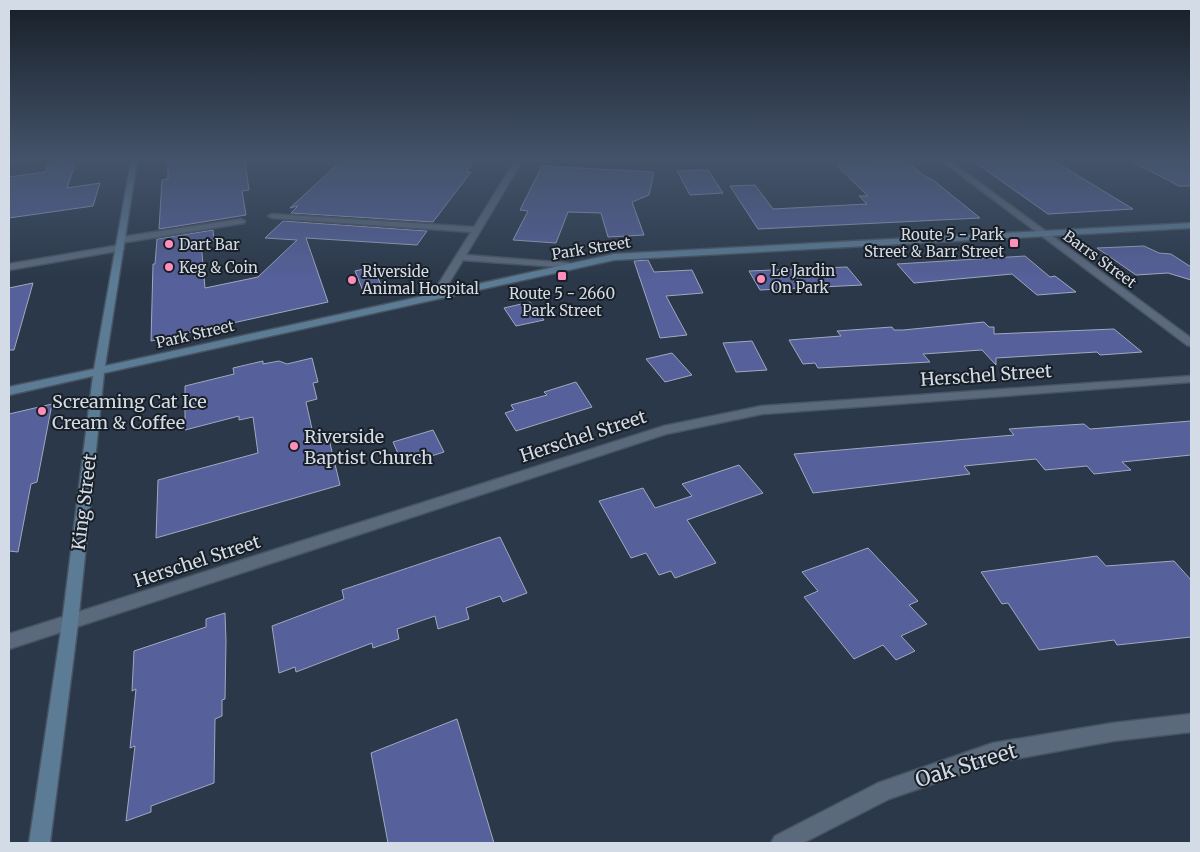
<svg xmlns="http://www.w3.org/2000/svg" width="1200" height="852" font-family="Merriweather,serif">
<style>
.building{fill:#56609a;stroke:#a2a8c0}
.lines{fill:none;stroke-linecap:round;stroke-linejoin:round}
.street-casing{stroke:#485462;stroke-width:3}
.secondary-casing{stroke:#485462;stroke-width:3}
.street{fill:#5a697c;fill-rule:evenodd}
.secondary{fill:#5c7c95;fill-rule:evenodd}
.poi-dot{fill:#ff8eba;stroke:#191f26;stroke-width:2}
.labels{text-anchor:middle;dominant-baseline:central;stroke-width:4;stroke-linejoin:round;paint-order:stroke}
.far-poi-label{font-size:15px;fill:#d3dbe6;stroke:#191f26;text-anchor:start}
.far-street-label{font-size:15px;fill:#d3dbe6;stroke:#191f26}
.street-label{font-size:18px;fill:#d3dbe6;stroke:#191f26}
.poi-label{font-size:18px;fill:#d3dbe6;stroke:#191f26;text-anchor:start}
.near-street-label{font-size:21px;fill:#d3dbe6;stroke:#191f26}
</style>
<rect width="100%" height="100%" fill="#2a3849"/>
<g class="building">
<path d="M73 161 71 166 75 165 67 188 100 183 93 206 9 218V177L45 172 50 162Z"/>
<path d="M168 161H245L249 190 242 191 246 215 159 229 162 180 168 179Z"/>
<path d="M341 161H474L466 172H471L433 222 291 213 298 206 290 208Z"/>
<path d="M906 161 923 175 933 180 980 218 758 229 730 186 755 185 773 209 867 204 859 196H868L837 166H841L838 163Z"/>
<path d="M973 161H1054L1133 209 1048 214Z"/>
<path d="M1131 161H1191V186H1179Z"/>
<path d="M542 166 654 172 649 195 632 202 644 235 608 237 601 213 568 212 556 243 513 240 528 211 520 210Z"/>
<path d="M708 170 723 193 690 195 677 171Z"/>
<path d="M283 221 427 231 417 245 306 238 328 302 151 341 153 264H155L157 239 213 230 214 240 201 242 205 288 258 277 297 240 265 238Z"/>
<path d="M1144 246 1159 253 1171 254 1191 267V280L1168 273 1136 275 1097 248Z"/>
<path d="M1025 256 1050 277 1055 276 1076 292 1037 295 1012 274 914 283 897 264Z"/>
<path d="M648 260 654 272 692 270 703 293 666 296 687 335 660 338 634 261Z"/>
<path d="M373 267 382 287 363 291 355 271Z"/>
<path d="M847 267 862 285 760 290 749 271Z"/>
<path d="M33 283 14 350H9V288Z"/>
<path d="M530 302 544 320 516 326 504 308Z"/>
<path d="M984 322 989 327H994V334L1114 329 1142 352 1100 355 1097 352 996 358V365L982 350 923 354 930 362 818 368 815 363 803 364 789 340 841 336 837 331 892 327 894 330H903Z"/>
<path d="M752 341 767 370 736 372 723 343Z"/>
<path d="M672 353 692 375 665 382 646 359Z"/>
<path d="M312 358 318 382 313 383 317 399 306 402 314 438 328 435 340 485 156 538 158 480 258 453 253 417 239 420V416L185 430V386L234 374 233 368 263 361V364L279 361 287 364Z"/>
<path d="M576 382 592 407 516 431 505 413 514 410 511 405 547 395 544 392Z"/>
<path d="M52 404 37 482 31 484 18 552 9 551V414Z"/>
<path d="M1191 421V455L1122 462 1131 470 1094 474 1087 466 1045 470 1036 459 964 466 970 474 813 493 794 454 1014 435 1009 429 1036 427 1084 424 1090 429Z"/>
<path d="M433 430 444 452 403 465 393 442Z"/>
<path d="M739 465 763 493 687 520 716 563 675 578 671 571 659 575 646 553 631 558 599 501 643 488 655 508 692 496 682 484Z"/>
<path d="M500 537 527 593 503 602 500 596 466 608 469 619 438 629 435 616 397 629 399 639 373 648 372 643 296 672 295 667 279 673 272 626 344 599 342 590Z"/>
<path d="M868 548 918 601 909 605 927 624 901 636 915 651 896 660 883 645 854 659 804 597 818 591 802 572Z"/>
<path d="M1097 556 1106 566 1174 561 1191 580V637L1117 645 1114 640 1039 650 1008 603 1002 604 981 572Z"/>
<path d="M225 613 226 641 225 699 222 700V716L215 719 214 783 151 806V812L126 821 135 746 130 748 136 689 132 691 134 651 206 627V619Z"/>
<path d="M457 719 494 843H388L371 753Z"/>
</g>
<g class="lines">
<defs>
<g id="street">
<path d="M515 161H522L466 255 569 263 574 266 572 268 463 260 441 296 436 299 431 296 471 232 272 218 268 216 272 214 474 227Z"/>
<path d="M942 161H950L1191 338V346L1187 345Z"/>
<path d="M241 219 245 221 244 223 121 243 117 240 121 237Z"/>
<path d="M120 245 124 248 123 250 9 270V264Z"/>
<path d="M1191 376V382L762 414 666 434 9 649V634L664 426 762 406Z"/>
<path d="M1191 714V732L1113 741 993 763 889 799 803 843H771L775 836 878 783 993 743 1113 723Z"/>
</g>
<path id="secondary" d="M131 161H137L105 366 614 254 1191 223V228L614 260 104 373 78 623 50 843H29L62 623 93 376 9 395V387L94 369Z"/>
</defs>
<use href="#street" class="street-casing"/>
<use href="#secondary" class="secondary-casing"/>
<use href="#street" class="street"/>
<use href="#secondary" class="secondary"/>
</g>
<linearGradient id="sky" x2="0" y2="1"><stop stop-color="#171f28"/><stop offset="0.57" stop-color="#44536a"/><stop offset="1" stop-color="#44536a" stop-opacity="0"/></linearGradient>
<rect width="1200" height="280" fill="url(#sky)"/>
<g class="poi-dot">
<rect x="1009" y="238" width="10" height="10" rx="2.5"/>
<circle cx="169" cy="244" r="5"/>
<circle cx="169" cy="267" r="5"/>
<rect x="557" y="271" width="10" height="10" rx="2.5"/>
<circle cx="761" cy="279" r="5"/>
<circle cx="352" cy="280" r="5"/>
<circle cx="42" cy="411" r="5"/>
<circle cx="294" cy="446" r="5"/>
</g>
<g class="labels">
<g class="far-poi-label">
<text x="1004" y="234" text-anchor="end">Route 5 - Park<tspan x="1004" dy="17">Street &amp; Barr Street</tspan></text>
<text x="179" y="244">Dart Bar</text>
<text x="179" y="267">Keg &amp; Coin</text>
<text x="771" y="270">Le Jardin<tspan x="771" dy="17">On Park</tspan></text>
<text x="362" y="271">Riverside<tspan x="362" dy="17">Animal Hospital</tspan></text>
<text x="562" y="293" text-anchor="middle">Route 5 - 2660<tspan x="562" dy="17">Park Street</tspan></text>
</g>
<g class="far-street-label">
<text transform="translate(591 248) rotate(-9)">Park Street</text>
<text transform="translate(1100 259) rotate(36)">Barrs Street</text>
<text transform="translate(195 334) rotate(-13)">Park Street</text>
</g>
<g class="street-label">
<text transform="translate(986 375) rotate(-4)">Herschel Street</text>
<text transform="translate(583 436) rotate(-18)">Herschel Street</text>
<text transform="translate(84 502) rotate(-83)">King Street</text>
<text transform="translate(197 561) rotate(-18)">Herschel Street</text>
</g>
<g class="poi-label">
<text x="52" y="401">Screaming Cat Ice<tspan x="52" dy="21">Cream &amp; Coffee</tspan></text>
<text x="304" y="436">Riverside<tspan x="304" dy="21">Baptist Church</tspan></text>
</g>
<g class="near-street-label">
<text transform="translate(966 765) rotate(-17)">Oak Street</text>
</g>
</g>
<rect width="1200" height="852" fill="none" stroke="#d3dbe6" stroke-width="20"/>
</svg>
